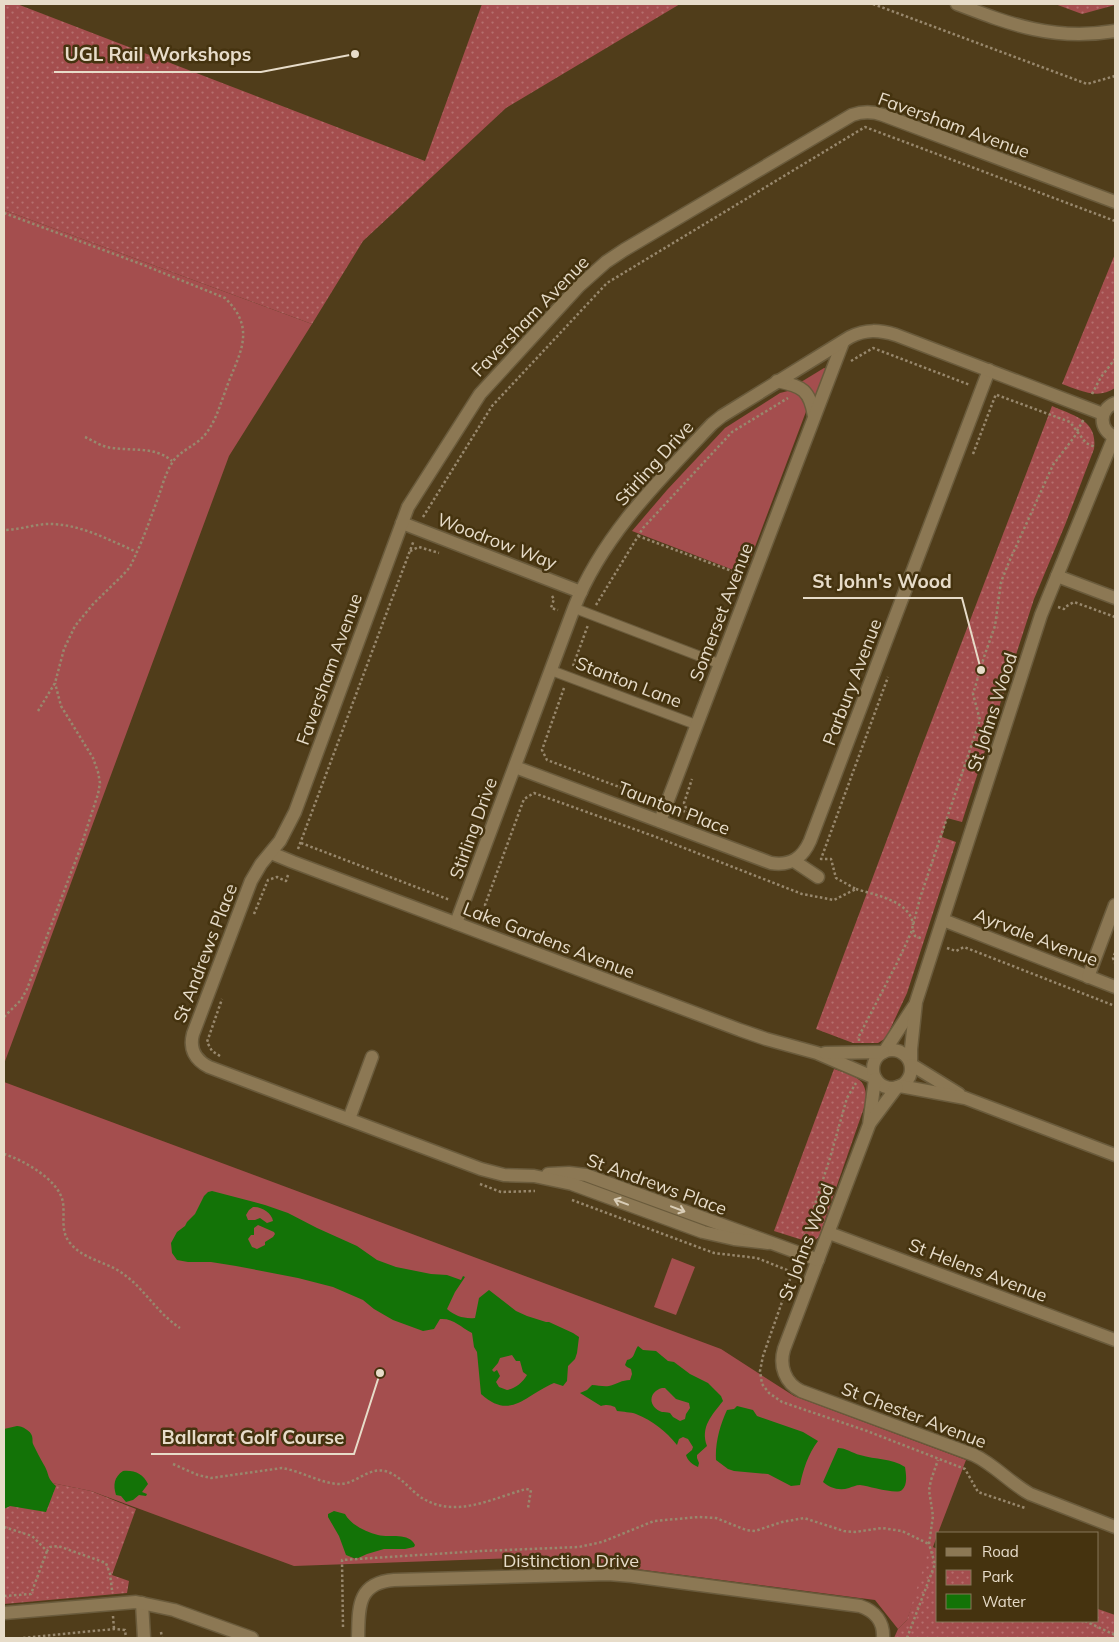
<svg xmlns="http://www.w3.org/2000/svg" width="1119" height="1642" font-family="Mulish,sans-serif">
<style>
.grass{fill:#a44e4e}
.park{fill:url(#park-dots)}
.water{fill:#137307;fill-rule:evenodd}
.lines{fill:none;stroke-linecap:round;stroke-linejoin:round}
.lane-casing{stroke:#6a5b3c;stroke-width:11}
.street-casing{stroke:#6a5b3c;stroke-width:15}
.secondary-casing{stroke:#6a5b3c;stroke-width:15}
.path{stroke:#98886d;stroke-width:2.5;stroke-dasharray:2.5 2.5;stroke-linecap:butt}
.lane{stroke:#8c7854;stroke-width:9}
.street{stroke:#8c7854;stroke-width:12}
.secondary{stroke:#8c7854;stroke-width:12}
.oneway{stroke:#d9cdb7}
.labels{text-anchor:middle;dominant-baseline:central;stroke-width:5;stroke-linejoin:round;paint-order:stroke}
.street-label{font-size:18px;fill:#e7dcc9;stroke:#45330f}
.leader{fill:none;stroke:#e7dcc9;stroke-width:2}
.callout-dot{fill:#e7dcc9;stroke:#45330f;stroke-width:2}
.callout-label{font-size:19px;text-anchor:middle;font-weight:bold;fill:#e7dcc9;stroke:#45330f;stroke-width:5;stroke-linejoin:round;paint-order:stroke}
</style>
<defs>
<pattern id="park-dots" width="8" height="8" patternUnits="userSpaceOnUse" patternTransform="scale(1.25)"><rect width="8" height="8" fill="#a44e4e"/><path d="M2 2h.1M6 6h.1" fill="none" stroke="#b56f6e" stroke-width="1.8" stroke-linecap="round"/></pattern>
</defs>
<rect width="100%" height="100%" fill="#503d1a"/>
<g class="grass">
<path d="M4 210 312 324 229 456 4 1064Z"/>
<path d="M824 368 828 369 818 403 801 382Z"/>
<path d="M788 391C800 392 803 399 807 409L747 568 738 566 736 571 632 531 667 490 725 428 780 393Z"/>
<path d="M4 1082 721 1349 794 1396 966 1460 938 1533 907 1620 898 1629 875 1600 544 1557 294 1566 91 1491 52 1483 4 1465Z"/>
<path d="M672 1258 695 1267 676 1315 654 1307Z"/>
</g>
<g class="park">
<path d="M4 4H17L425 161 482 4H680L506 108 363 241 312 324 4 210Z"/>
<path d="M1055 4H1115V5L1082 14Z"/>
<path d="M1115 254V388C1098 400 1079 390 1062 384Z"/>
<path d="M1052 406C1074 416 1098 420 1094 449L1065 525 1034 599 962 822 947 818 942 837 956 842 907 993 886 1038 878 1043H853L816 1029 922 746Z"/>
<path d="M834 1069C854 1076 868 1078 866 1102L819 1237 814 1241 809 1242 774 1231Z"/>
<path d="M4 1465 52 1483 91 1491 136 1509 112 1575 129 1581 127 1593 4 1604Z"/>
<path d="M930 1546 938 1549V1621H1098V1609L1115 1615V1638H894L898 1629 907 1620Z"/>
</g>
<g class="water">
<path d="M212 1191 265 1205 288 1213 317 1228 357 1246 377 1260 396 1267 431 1274 447 1275 461 1280 463 1276 465 1277 455 1292 447 1309C455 1316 464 1319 475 1318L479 1298 489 1290 516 1311 527 1316 546 1322H549L573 1333 579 1337 577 1353 575 1359 568 1366 567 1381 563 1386 554 1383C525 1395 511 1421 481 1394L477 1352 474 1347 472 1333C460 1327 454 1318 440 1319L434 1329 423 1331 393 1320 374 1309 363 1300 333 1287 298 1278 236 1266 211 1262H188L177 1260 172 1253 171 1243 177 1232 185 1226 187 1222 195 1214 204 1196 208 1192ZM253 1207C261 1206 272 1213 273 1221L267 1223 260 1218 255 1220H248L246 1215 249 1210ZM258 1225 274 1232 275 1234 273 1237 265 1242V1245L257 1249 252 1247 248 1239 251 1235H254V1228ZM512 1355 516 1361H520L523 1372 527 1375C523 1382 515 1389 507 1390L499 1387 496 1382 500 1376 497 1370 494 1372 492 1370 498 1363 500 1358Z"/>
<path d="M638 1346 643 1350 656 1351 668 1361 674 1362 690 1374 708 1383 721 1396 723 1401C712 1415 700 1427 707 1446L697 1455V1458L699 1463 698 1467C693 1465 687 1460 686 1455L692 1450 693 1447 688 1439 683 1437 679 1439 677 1445C666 1431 653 1421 636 1414 631 1412 623 1412 617 1411L615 1407C610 1405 607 1404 601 1406L580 1393 587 1390 592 1385C598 1385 603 1387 609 1386 617 1384 622 1380 630 1380L632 1374 631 1369 627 1367 625 1365 627 1360C635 1359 634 1351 638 1346ZM662 1388H665L676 1399 689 1403 690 1408 686 1414 685 1419 680 1421 673 1417 670 1413C667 1412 664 1412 662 1412 648 1407 648 1392 662 1388Z"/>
<path d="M737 1406 753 1410 757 1416 803 1432 818 1441C808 1454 803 1470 800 1485L791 1486 768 1474 734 1471 728 1469 716 1460C715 1443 720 1425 727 1410L734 1409Z"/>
<path d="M17 1426C22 1426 31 1431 32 1436 33 1439 32 1442 33 1444 37 1452 40 1458 44 1465 50 1475 46 1477 56 1486L46 1512 10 1506 4 1509V1429Z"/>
<path d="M838 1448C846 1448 852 1453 860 1455 876 1460 891 1458 905 1467 906 1474 908 1485 902 1490 897 1495 869 1486 860 1485 856 1485 852 1487 849 1488 839 1491 830 1488 823 1482Z"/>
<path d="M123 1471C135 1470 143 1474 148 1484L142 1492 147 1494 146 1496 139 1495 133 1500 126 1502 121 1496 116 1495C113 1485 114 1477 123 1471Z"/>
<path d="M334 1511 345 1514C351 1525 366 1532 378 1535 390 1538 409 1532 415 1545L414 1547 405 1549H384L367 1554 356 1559 346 1555 339 1536 328 1517V1514Z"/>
</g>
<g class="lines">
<defs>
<g id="lane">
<path d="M574 608 720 664"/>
<path d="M550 670 697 725"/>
</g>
<g id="street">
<path d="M777 381C802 386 810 390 814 416"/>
<path d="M1115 403C1098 410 1099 430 1115 437"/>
<path d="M402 523 581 592"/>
<path d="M1057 576 1115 598"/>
<path d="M515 767 771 863C790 866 802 859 810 841L989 370"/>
<path d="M660 821 843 342"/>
<path d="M271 853 293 862 740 1030 766 1039 817 1053 875 1078"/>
<path d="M794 861 818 877"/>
<path d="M943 920 1115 987"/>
<path d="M456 923 574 608C602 536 660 479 712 424L722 416 850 337C866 329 879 330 896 335L1103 414"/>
<path d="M1088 977 1115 905"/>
<circle cx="892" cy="1069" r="19"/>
<path d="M884 1052 914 1006"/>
<path d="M825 1053 883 1052"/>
<path d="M911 1063V1049L916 1002 1041 615 1114 437"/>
<path d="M912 1065 959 1094"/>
<path d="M875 1079 869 1125 784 1349C779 1366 785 1383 801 1391L974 1455C995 1465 1010 1483 1030 1494L1115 1527"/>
<path d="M900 1086 965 1098 1115 1155"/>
<path d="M349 1119 372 1057"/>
<path d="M870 1123 897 1087"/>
<path d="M548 1174 569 1173 586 1175 818 1260"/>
<path d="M829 1233 1115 1340"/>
<path d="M768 1243 734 1239 703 1232 572 1184 534 1176 504 1175 481 1169 209 1067C195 1060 189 1049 193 1034L251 881 261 864 280 841 295 812 408 507 480 394 579 286 606 262 624 250 852 115C863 111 872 111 883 115L1115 202"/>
<path d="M142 1603 144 1638"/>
<path d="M4 1613 136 1602 174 1610 252 1638"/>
<path d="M358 1638C359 1609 356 1583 394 1580L608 1574 632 1576 860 1606C875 1611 884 1622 883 1638"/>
</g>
<path id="secondary" d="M957 4C1012 25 1054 41 1115 31"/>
</defs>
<use href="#lane" class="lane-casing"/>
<use href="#street" class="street-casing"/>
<use href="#secondary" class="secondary-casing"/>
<g class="path">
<path d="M873 4 1087 84 1115 76"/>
<path d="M4 213 141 264 225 298C259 331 237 356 225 392 219 408 215 423 204 436 195 446 178 452 172 463 165 474 162 487 158 498 151 517 145 534 137 552 109 540 78 523 47 524 32 525 18 530 4 530"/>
<path d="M851 361 873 348 970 385"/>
<path d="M1092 394 1101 377 1115 359"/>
<path d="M997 395 1070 422 1086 443 1095 447"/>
<path d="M1077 431 1084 419"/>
<path d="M85 437C92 440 99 445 107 447 129 452 154 445 172 461"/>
<path d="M973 454 996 394"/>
<path d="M423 517 492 406 607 283 865 127 1115 221"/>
<path d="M638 536 737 573 739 569 742 570"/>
<path d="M410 551 419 547 439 553"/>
<path d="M552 596 554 599 551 608 558 610"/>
<path d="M596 605 643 528 732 432 788 398"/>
<path d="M1058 607 1064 609 1065 607 1074 602 1115 617"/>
<path d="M573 666 588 625"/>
<path d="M564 688 542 750 547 760 654 800"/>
<path d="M38 711 55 683 64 649 75 626 94 603 123 575 130 567 137 552"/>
<path d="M678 809 705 819 703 825"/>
<path d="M688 813 684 803 692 779"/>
<path d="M301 843 450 900"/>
<path d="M298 849 414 540"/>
<path d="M856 889C875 895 911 901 913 925"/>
<path d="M474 909 489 915"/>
<path d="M254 914 268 880 277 877 286 881 288 875"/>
<path d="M489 915 485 905 524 799 534 793 656 837 802 894 834 900 856 889 836 878 831 859H821L888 677"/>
<path d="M913 930 915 936 923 939"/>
<path d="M947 948 956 951 964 947 1115 1006"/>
<path d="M1115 953 1113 958 1115 963"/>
<path d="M4 1017 21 1000 27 989 80 849 98 794 100 783 98 772 93 758 61 706 55 683"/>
<path d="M859 1041V1036L897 963 911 933 920 898 980 720 973 694 984 657 995 626 1001 582 1009 562 1053 465 1078 432"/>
<path d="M220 1056 212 1051 207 1042 222 999"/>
<path d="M4 1154C23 1160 60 1180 63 1203 65 1217 60 1231 70 1243 84 1260 105 1261 122 1273 144 1288 157 1313 180 1328"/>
<path d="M480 1184 501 1192 535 1191"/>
<path d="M572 1200 714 1253 757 1258 792 1272"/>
<path d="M803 1241 830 1158 847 1098 856 1083"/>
<path d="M795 1265 763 1356 760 1371 762 1384 769 1393 782 1402 867 1431 965 1469 978 1492 1025 1508"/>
<path d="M173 1464 198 1475 211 1478 282 1468C301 1471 320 1483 338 1484 355 1485 368 1467 385 1471 400 1475 410 1490 422 1498 456 1519 493 1498 526 1489L531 1490 528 1508"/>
<path d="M4 1527 32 1536 47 1551 50 1547 58 1546 106 1563 110 1574 112 1590"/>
<path d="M4 1596 31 1594 47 1551"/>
<path d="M113 1616 114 1629"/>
<path d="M1085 1621 1115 1635"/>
<path d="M343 1627 342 1560 481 1551 579 1547 602 1542 654 1521 699 1517 716 1518 746 1530 755 1531 782 1522 804 1518 844 1531 855 1532 882 1528 902 1531 929 1544"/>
<path d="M161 1632 162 1638"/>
<path d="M23 1638 114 1629 125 1630 126 1638"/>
<path d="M907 1638 935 1564 929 1544 933 1516 929 1490 931 1480 938 1460"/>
</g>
<use href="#lane" class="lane"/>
<use href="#street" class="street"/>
<use href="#secondary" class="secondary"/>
</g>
<defs><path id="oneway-shaft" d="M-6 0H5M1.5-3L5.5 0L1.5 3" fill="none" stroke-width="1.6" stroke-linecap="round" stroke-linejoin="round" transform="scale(1.25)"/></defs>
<g class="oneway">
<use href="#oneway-shaft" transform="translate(621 1202) rotate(-159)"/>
<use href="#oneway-shaft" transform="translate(678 1209) rotate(21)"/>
</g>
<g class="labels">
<g class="street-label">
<text transform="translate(954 125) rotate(20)">Faversham Avenue</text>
<text transform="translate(530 316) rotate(-46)">Faversham Avenue</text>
<text transform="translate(654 463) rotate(-48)">Stirling Drive</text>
<text transform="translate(497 541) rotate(21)">Woodrow Way</text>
<text transform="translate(721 612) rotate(-69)">Somerset Avenue</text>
<text transform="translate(329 669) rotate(-70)">Faversham Avenue</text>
<text transform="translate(629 682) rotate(21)">Stanton Lane</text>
<text transform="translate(852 682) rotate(-69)">Parbury Avenue</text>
<text transform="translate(992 712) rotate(-72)">St Johns Wood</text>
<text transform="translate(674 808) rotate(21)">Taunton Place</text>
<text transform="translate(473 828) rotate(-70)">Stirling Drive</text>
<text transform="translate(1036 937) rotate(21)">Ayrvale Avenue</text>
<text transform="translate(549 940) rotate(21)">Lake Gardens Avenue</text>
<text transform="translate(205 953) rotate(-69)">St Andrews Place</text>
<text transform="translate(657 1184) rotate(20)">St Andrews Place</text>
<text transform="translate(806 1242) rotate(-69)">St Johns Wood</text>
<text transform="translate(978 1270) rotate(21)">St Helens Avenue</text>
<text transform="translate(914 1415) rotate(21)">St Chester Avenue</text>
<text x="571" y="1560">Distinction Drive</text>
</g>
</g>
<path class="leader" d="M355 54L261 72H54M981 670L962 598H803M380 1373L354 1454H151"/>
<g class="callout-dot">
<circle cx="355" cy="54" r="5"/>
<circle cx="981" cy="670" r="5"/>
<circle cx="380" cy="1373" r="5"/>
</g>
<g class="callout-label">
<text x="158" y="61">UGL Rail Workshops</text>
<text x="882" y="588">St John's Wood</text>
<text x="253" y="1444">Ballarat Golf Course</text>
</g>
<rect width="1119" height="1642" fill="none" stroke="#e7dcc9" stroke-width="10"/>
<rect x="936" y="1532" width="162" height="90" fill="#45330f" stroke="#867759"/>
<rect x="946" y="1548" width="25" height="8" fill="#8c7854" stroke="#867759"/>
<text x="982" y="1557" font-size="15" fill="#e7dcc9">Road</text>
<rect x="946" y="1570" width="25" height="15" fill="url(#park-dots)" stroke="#867759"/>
<text x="982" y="1582" font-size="15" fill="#e7dcc9">Park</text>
<rect x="946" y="1594" width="25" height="15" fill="#137307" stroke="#867759"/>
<text x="982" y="1607" font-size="15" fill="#e7dcc9">Water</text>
</svg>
